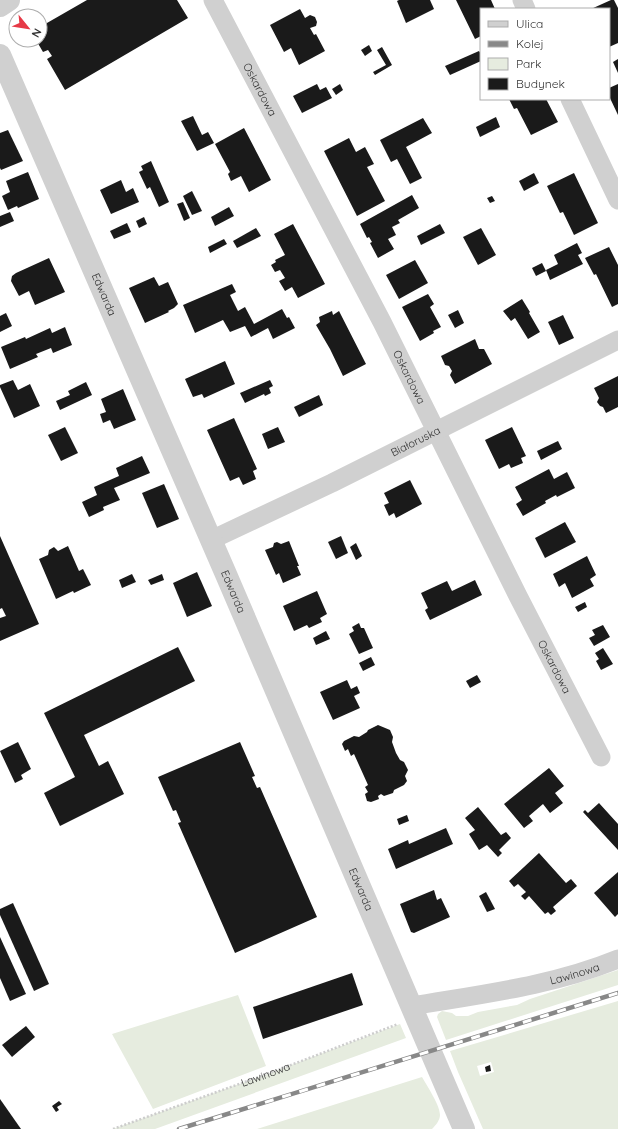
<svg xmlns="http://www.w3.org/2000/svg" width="618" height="1129" font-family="Quicksand,sans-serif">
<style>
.green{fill:#e6ecdf;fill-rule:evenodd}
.building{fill:#1a1a1a}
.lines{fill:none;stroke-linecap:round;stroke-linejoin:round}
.path{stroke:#cdcdcd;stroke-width:2.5;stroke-dasharray:2 2;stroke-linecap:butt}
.minor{stroke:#d0d0d0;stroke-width:19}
.tertiary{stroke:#d0d0d0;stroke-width:22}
.rail-casing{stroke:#888;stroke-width:4.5}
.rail{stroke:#fff;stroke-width:3;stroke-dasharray:9;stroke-linecap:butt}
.labels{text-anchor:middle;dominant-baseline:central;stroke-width:4;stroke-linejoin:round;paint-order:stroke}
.street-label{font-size:11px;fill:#333;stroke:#fff}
</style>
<rect width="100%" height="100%" fill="#fff"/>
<g class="green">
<path d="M618 970V985L446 1040 437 1017 438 1014 442 1011 452 1013 456 1016H468L478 1012 517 1005 530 999Z"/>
<path d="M238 995 266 1066 153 1109 112 1034Z"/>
<path d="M618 1001V1129H483L458 1072 450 1051ZM491 1062 494 1072 480 1076 477 1066Z"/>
<path d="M400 1024 406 1038 155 1129H113L270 1073Z"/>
<path d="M422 1077C427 1086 440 1105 440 1115 440 1120 436 1125 432 1129H257Z"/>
</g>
<g class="building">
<path d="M87 0H177L188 18 65 90 47 59 52 56 48 50 43 52 36 40H40V27Z"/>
<path d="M399 0H430L434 9 406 23 397 1Z"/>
<path d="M456 0H491L495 9H481V36L475 39Z"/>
<path d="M611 0H614L618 8V43L609 47V9H591Z"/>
<path d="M300 9 305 18 310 15 315 17 317 22 316 26 310 28 314 35 316 34 325 51 299 65 291 48 284 52 270 25Z"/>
<path d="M369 45 372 51 365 56 361 50Z"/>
<path d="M382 47 392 65 375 75 373 72 386 65 377 50Z"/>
<path d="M479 51 481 54V61L450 75 445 66Z"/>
<path d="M618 59V73L613 62Z"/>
<path d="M317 84 320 90 326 87 332 98 302 113 293 96Z"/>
<path d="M340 84 343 90 336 95 332 89Z"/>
<path d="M618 84V115L609 96V88Z"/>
<path d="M509 99H546L558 122 531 135 517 108 514 109Z"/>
<path d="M193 116 202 135 208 132 214 143 197 151 181 121Z"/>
<path d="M496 117 500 127 480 137 476 127Z"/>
<path d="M423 118 432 133 406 147 422 178 410 184 397 159 391 162 380 140Z"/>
<path d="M244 128 271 180 249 192 241 176 231 181 228 174 230 172 215 144Z"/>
<path d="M8 130 23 161 1 170 0 168V133Z"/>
<path d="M349 138 356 152 365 147 374 164 367 167 385 201 357 216 324 151Z"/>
<path d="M151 161 169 202 159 207 150 187 147 189 139 172 143 170 141 166Z"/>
<path d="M28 172 39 199 18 208 17 206 8 210 2 196 10 192 6 181Z"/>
<path d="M534 173 539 183 524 191 519 181Z"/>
<path d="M574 173 598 223 574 235 563 212 560 213 547 186Z"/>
<path d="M121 180 126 192 133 188 139 202 111 214 100 190Z"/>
<path d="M192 191 202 211 192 215 183 196Z"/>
<path d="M412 195 419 208 398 220 400 223 392 227 396 235 388 239 394 249 378 258 370 243 372 242 369 237 367 238 360 224Z"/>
<path d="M492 196 495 201 490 203 487 198Z"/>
<path d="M183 202 190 218 184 221 177 204Z"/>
<path d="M229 207 234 216 215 226 211 217Z"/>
<path d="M10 212 14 221 0 227V216Z"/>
<path d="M144 217 147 224 139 228 136 221Z"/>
<path d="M127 223 131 232 114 239 110 231Z"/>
<path d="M293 224 325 284 298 298 292 287 285 291 279 281 285 278 280 270 275 272 271 265 276 262 275 260 285 255 274 234Z"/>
<path d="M440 224 445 233 421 245 417 236Z"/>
<path d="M256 228 261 236 237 248 233 241Z"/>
<path d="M481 228 496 255 478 265 463 237Z"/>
<path d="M224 239 227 244 210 253 208 247Z"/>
<path d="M577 243 582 253 578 255 583 264 550 280 546 270 558 264 554 255Z"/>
<path d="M609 247 618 265V304L612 307 596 274 594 275 585 258Z"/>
<path d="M49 258 65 292 35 305 29 291 19 296 11 281 12 276 16 273Z"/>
<path d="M415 260 428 283 399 299 386 275Z"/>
<path d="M542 263 546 271 536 276 532 268Z"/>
<path d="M154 277 159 286 168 282 178 304 174 308 168 311 169 312 145 323 129 288Z"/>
<path d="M232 284 236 292 230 295 238 311 245 307 254 324 282 309 287 318 289 317 295 328 273 339 268 328 251 337 245 326 230 332 223 320 195 333 183 305Z"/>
<path d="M428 294 434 304 430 307 441 327 433 331 434 333 420 341 402 307Z"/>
<path d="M522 299 530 312 529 313 540 332 528 339 515 318 511 321 503 311Z"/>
<path d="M458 310 464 323 455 328 448 315Z"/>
<path d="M332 311 333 315 339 311 366 364 343 376 330 349 316 325 320 322 319 317Z"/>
<path d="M6 313 12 326 0 332V316Z"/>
<path d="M563 315 574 338 559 345 548 322Z"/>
<path d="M65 327 72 345 53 353 51 348 36 354 38 357 10 369 1 347 25 337 26 339 50 328 52 333Z"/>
<path d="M475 339 479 349H484L492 364 455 384 450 375 452 371 449 366 445 365 441 356Z"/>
<path d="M225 361 235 384 204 398 202 394 193 397 185 379Z"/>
<path d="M618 376V407L606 413 603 407 600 406 597 402 599 398 594 388Z"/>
<path d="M13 380 18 390 30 384 40 406 14 418 0 387V385Z"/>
<path d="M270 380 273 386 269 388 271 393 265 396 264 394 245 403 240 393Z"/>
<path d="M86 382 92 395 60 410 56 401 70 395 68 391Z"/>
<path d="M123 389 136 420 114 429 110 420 103 423 100 414 106 412 101 399Z"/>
<path d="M319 395 323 405 299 417 294 407Z"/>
<path d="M234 418 257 469 253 471 256 479 243 485 239 477 230 481 207 430Z"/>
<path d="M65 427 78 453 61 461 48 435Z"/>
<path d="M278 427 285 442 268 449 262 434Z"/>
<path d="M512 427 526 456 521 458 523 463 511 468 509 464 499 469 485 440Z"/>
<path d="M558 441 562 449 541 460 537 451Z"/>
<path d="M142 456 150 473 114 488 120 500 103 507 104 510 89 517 82 502 97 495 94 487 119 476 116 468Z"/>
<path d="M549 469 554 479 567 472 575 488 557 497 556 495 545 501 546 503 523 516 516 504 522 500 515 487Z"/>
<path d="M410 480 422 504 396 518 394 513 389 516 384 505 389 503 384 493Z"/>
<path d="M164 484 179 519 157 528 142 493Z"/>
<path d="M565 522 576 542 545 558 535 538Z"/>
<path d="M0 536 39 624 0 641V618L6 616 2 608 0 609Z"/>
<path d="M341 536 348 553 336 559 328 542Z"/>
<path d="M289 541 299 566H297L301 575 283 583 279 573 276 575 265 550 273 547 274 543 277 542 281 544Z"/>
<path d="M356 543 362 556 356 560 350 547Z"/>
<path d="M68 546 79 571 83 569 91 585 74 593 73 591 56 599 39 559 48 555 49 550 54 547 58 551Z"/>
<path d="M587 556 596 575 590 579 594 586 572 598 565 583 559 587 553 574Z"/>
<path d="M197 572 212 606 187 617 173 583Z"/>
<path d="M132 574 136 582 122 588 119 580Z"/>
<path d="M162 574 164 580 151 585 148 580Z"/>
<path d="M475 580 482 595 430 620 425 610 428 608 421 593 447 581 452 591Z"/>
<path d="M317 591 327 614 320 618 322 622 309 628 307 625 294 631 283 606Z"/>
<path d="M585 602 587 607 578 612 575 607Z"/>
<path d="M359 623 361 628H364L373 648 359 654 349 634 354 631 352 627Z"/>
<path d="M603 625 610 637 594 646 589 638 595 635 592 630Z"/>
<path d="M326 631 330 639 316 645 313 638Z"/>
<path d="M178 647 195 681 84 735 99 766 108 761 124 794 60 826 44 793 75 777 44 713Z"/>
<path d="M603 648 613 664 601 670 596 661 599 659 595 653Z"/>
<path d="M371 657 375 665 363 671 359 663Z"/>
<path d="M477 675 481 682 470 688 466 681Z"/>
<path d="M347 680 351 689 357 686 360 693 354 696 360 708 333 720 320 692Z"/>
<path d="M378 725 390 730 393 737 392 742 396 753 400 760 404 762 408 770 405 776 407 781 404 785 394 790 393 793 384 796 381 794 378 796 379 799 371 802 367 801 365 794 368 792 365 787 368 785 354 754 351 756 348 749 345 751 342 744 344 741 354 736 359 737 367 732 368 730Z"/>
<path d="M18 742 31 769 21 775 23 779 15 783 0 751Z"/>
<path d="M240 742 255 776 252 777 257 788 260 787 317 917 235 953 178 823 181 822 176 810 173 811 158 777Z"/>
<path d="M549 768 564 786 555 793 563 803 550 813 543 804 529 816 533 821 524 828 504 804Z"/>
<path d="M599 803 618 824V850L583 812 585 810 588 813Z"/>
<path d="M478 807 501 835 506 832 511 838 499 850 502 853 498 857 487 845 479 850 469 834 475 830 465 818Z"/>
<path d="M407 815 409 821 399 825 397 819Z"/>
<path d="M446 828 453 844 396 869 388 849 408 840 409 844Z"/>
<path d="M539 853 566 883 571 879 577 886 553 907 556 911 551 915 548 912 545 914 529 896 525 900 521 896 526 892 518 884 514 887 509 881Z"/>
<path d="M618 872V914L615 917 594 893Z"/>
<path d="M434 890 437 900 441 898 450 917 414 933 411 932 400 904Z"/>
<path d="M486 892 495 909 487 912 479 896Z"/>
<path d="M13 903 49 984 34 991 0 915V909Z"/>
<path d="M0 937 26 994 10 1001 0 978Z"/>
<path d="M352 973 363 1005 263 1039 253 1007Z"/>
<path d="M26 1026 35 1037 12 1057 2 1045Z"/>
<path d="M490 1065 491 1071 486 1072 485 1067Z"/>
<path d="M0 1099 21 1129H0Z"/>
<path d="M59 1101 62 1104 57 1107 59 1110 56 1112 52 1106Z"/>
</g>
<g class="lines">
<path class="path" id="s1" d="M113 1129 270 1073 398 1024"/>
<g class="minor">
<path id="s2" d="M213 0 382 322 518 596 601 757"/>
<path d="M522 0 526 9"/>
<path d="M570 99 618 200"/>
<path id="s3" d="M211 540 332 483 618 340"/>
<path id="s4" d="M412 1006C482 994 552 986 618 959"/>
</g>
<g class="tertiary">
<path d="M0 6 9 0"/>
<path id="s5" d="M0 55 225 572 464 1129"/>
</g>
<defs>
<path id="rail" d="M179 1129 618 993"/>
</defs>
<use href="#rail" class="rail-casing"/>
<use href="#rail" class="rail"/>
</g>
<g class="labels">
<g class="street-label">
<text stroke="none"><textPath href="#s2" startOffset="101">Oskardowa</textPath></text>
<text stroke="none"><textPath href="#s5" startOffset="261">Edwarda</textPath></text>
<text stroke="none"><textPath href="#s2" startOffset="425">Oskardowa</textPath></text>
<text stroke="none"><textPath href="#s3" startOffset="227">Białoruska</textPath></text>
<text stroke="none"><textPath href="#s5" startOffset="585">Edwarda</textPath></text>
<text stroke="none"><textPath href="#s2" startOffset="749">Oskardowa</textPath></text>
<text stroke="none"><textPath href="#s5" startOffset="909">Edwarda</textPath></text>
<text stroke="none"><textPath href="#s4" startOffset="166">Lawinowa</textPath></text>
<text stroke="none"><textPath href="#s1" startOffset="162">Lawinowa</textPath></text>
</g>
</g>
<rect x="480" y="8" width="130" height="92" fill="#ffffff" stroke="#adadad"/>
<rect x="488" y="21" width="20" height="6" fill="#d0d0d0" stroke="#adadad"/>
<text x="516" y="28" font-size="12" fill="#333333">Ulica</text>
<rect x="488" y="41" width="20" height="6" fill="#888888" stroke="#adadad"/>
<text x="516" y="48" font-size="12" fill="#333333">Kolej</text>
<rect x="488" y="58" width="20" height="12" fill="#e6ecdf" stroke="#adadad"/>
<text x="516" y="68" font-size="12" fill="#333333">Park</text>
<rect x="488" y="78" width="20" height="12" fill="#1a1a1a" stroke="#adadad"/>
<text x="516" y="88" font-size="12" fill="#333333">Budynek</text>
<g transform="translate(28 28) rotate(120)"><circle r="19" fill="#ffffff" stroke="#adadad"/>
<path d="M0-3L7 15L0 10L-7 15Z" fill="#e63946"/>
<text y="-6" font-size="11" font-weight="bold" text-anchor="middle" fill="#333333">N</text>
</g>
</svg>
